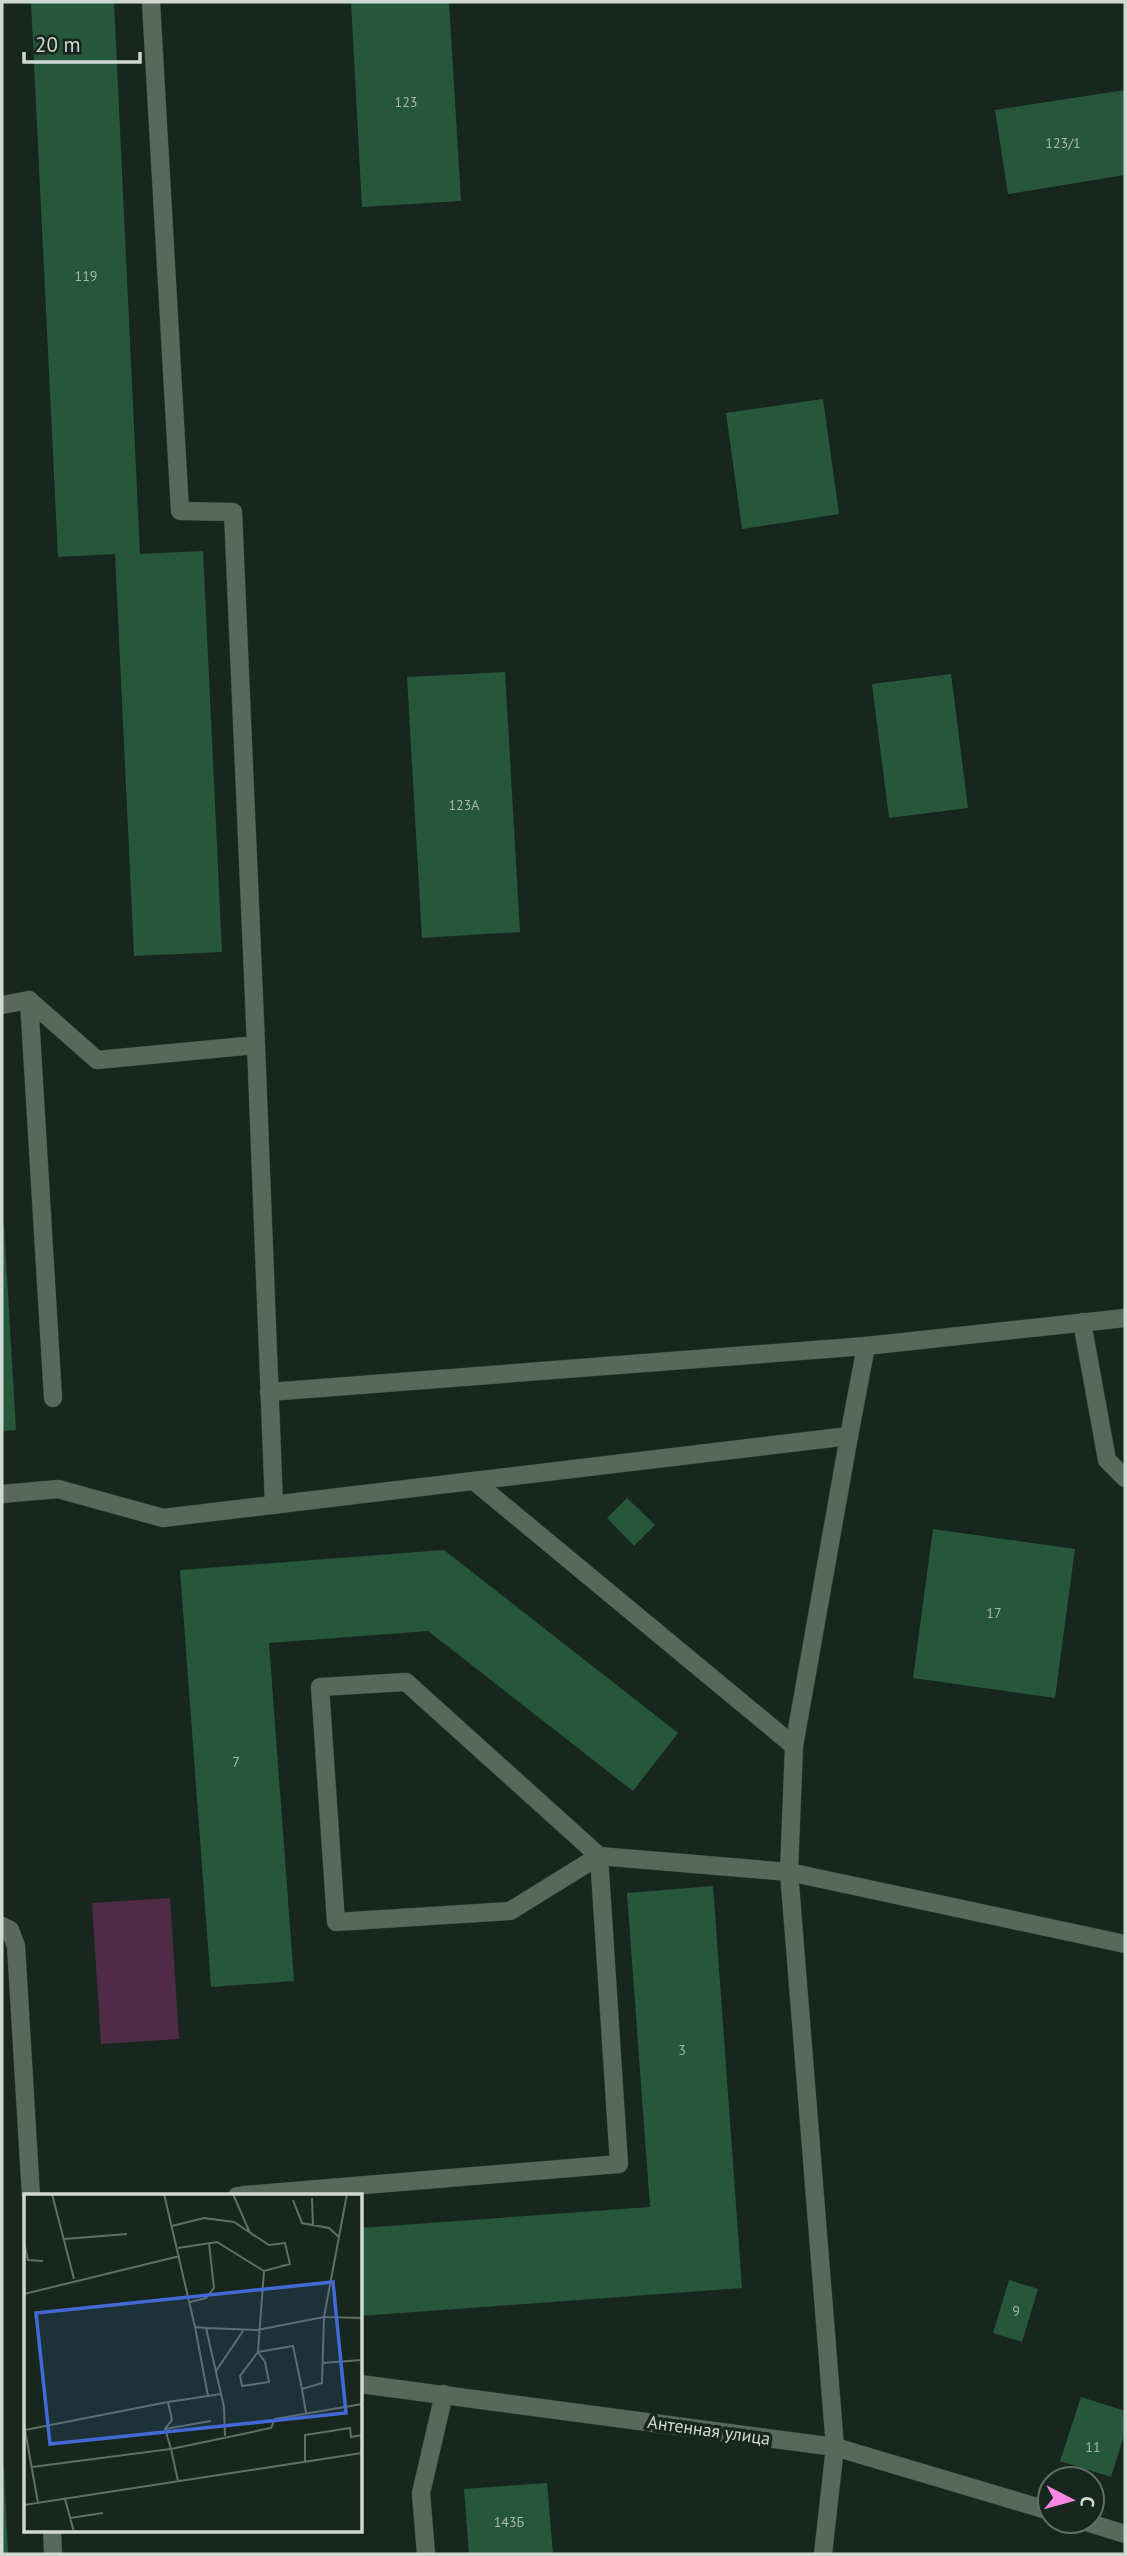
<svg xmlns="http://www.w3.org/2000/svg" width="1127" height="2556" font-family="'PT Sans',sans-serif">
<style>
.green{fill:#4f2b47}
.building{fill:#27573b}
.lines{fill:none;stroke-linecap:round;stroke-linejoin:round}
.lane-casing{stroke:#344038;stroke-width:19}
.street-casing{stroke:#344038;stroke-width:19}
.lane{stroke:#56695c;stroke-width:18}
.street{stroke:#56695c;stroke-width:18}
.labels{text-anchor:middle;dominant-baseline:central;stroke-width:7;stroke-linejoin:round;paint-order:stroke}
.number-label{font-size:14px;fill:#a5b8ac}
.street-label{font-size:18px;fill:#cfd9d2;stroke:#17271d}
.inset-road{fill:none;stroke:#616e65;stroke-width:2}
.view{fill:#416ad7;fill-opacity:0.15;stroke:#416ad7;stroke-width:3.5}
.inset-edge{fill:none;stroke:#cfd9d2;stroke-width:3.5}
</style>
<rect width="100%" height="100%" fill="#17271d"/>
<path class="green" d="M170 1898 179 2039 101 2044 92 1903Z"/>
<g class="building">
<path d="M31 2H114L140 554 203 551 222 952 134 956 115 554 58 557Z"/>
<path d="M351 2H449L461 201 362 207Z"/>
<path d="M1125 90V175L1008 194 995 110Z"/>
<path d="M823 399 839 514 742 529 726 413Z"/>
<path d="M505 672 520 932 422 938 407 677Z"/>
<path d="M951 674 968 808 889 818 872 684Z"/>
<path d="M2 1226H4L16 1430 2 1431Z"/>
<path d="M627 1498 655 1525 634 1546 607 1518Z"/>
<path d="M933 1529 1075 1549 1055 1698 913 1678Z"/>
<path d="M444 1550 678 1733 633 1791 428 1631 269 1643 294 1981 211 1987 180 1570Z"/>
<path d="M713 1886 742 2288 360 2316V2228L650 2207 627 1893Z"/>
<path d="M1009 2280 1038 2289 1022 2342 993 2333Z"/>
<path d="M1081 2397 1125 2411V2432L1111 2477 1060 2461Z"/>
<path d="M2 2467H4L8 2554H2Z"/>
<path d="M547 2483 553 2554H469L464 2489Z"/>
</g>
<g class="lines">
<defs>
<g id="lane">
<path d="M29 1000 53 1398"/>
<path d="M2 1005 29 1000 97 1060 256 1045 233 512 180 511 151 2"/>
<path d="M256 1045 274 1505"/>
<path d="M1082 1322 1107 1460 1125 1478"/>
<path d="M269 1392 866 1346"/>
<path d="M474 1481 794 1746"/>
<path d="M244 2195 619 2164 599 1856 510 1911 336 1922 320 1687 406 1682 599 1856 789 1872 1125 1944"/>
<path d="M52 2530 53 2554"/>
<path d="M426 2554 421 2493 444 2394"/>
</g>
<g id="street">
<path d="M2 1494 58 1489 163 1518 849 1436 866 1346 1125 1318"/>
<path d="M2 1926 10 1930 16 1946 31 2196"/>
<path d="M237 2196H244"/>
<path d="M360 2384 835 2447 1050 2511"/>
<path d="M1083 2521 1125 2534"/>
<path d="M823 2554 835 2447 789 1872 794 1746 849 1436"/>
</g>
</defs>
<use href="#lane" class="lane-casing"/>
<use href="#street" class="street-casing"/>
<use href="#lane" class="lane"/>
<use href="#street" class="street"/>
</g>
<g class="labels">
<g class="number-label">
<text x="406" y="102">123</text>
<text x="1063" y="143">123/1</text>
<text x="86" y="276">119</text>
<text x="464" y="805">123А</text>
<text x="994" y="1613">17</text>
<text x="236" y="1762">7</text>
<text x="682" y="2050">3</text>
<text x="1016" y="2311">9</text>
<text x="1093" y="2447">11</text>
<text x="509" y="2522">143Б</text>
</g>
<g class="street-label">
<text transform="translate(709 2430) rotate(8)">Антенная улица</text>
</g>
</g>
<g transform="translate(24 2194)">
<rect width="338" height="338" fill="#17271d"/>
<path class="inset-road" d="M28 0 50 85M140 0 171 133 182 134 200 213 201 242M209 0 226 39M288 4 289 31M269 6 278 29 305 34 315 43M148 32 180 24 210 28 245 51 261 49 266 70 240 77 193 48 154 54M40 45 103 40M0 49 4 66 19 67M240 77 234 158 216 182 218 192 245 188 241 168 234 158 269 152 278 195M0 100 156 62M166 108 182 104 190 94 185 49M171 133 184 202M182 134 233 136 300 123 338 124M298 169 338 166M192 177 219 137M144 208 197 200M282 219 278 195 298 189 300 123 323 0M0 230 14 309M141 235 187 227M1 236 144 208 148 226 141 235 147 255 8 273M281 268V241L326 234 327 243 338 241M154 287 147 255 247 234 251 225 338 210M41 305 50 338M0 311 338 259M46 324 79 319"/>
<path class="view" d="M309 88 322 219 26 250 12 119Z"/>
<rect width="338" height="338" class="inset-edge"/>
</g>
<rect width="1127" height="2556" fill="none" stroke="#cfd9d2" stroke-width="7"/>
<g transform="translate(1071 2500) rotate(96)"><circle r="33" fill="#17271d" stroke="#616e65" stroke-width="2"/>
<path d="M0-5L12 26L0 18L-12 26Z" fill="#fc86e3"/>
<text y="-10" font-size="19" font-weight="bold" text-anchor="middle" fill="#cfd9d2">С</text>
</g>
<path d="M24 52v10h116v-10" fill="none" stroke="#cfd9d2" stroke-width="3.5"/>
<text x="35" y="52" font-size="21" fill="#cfd9d2" stroke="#17271d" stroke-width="5" paint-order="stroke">20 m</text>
</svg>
